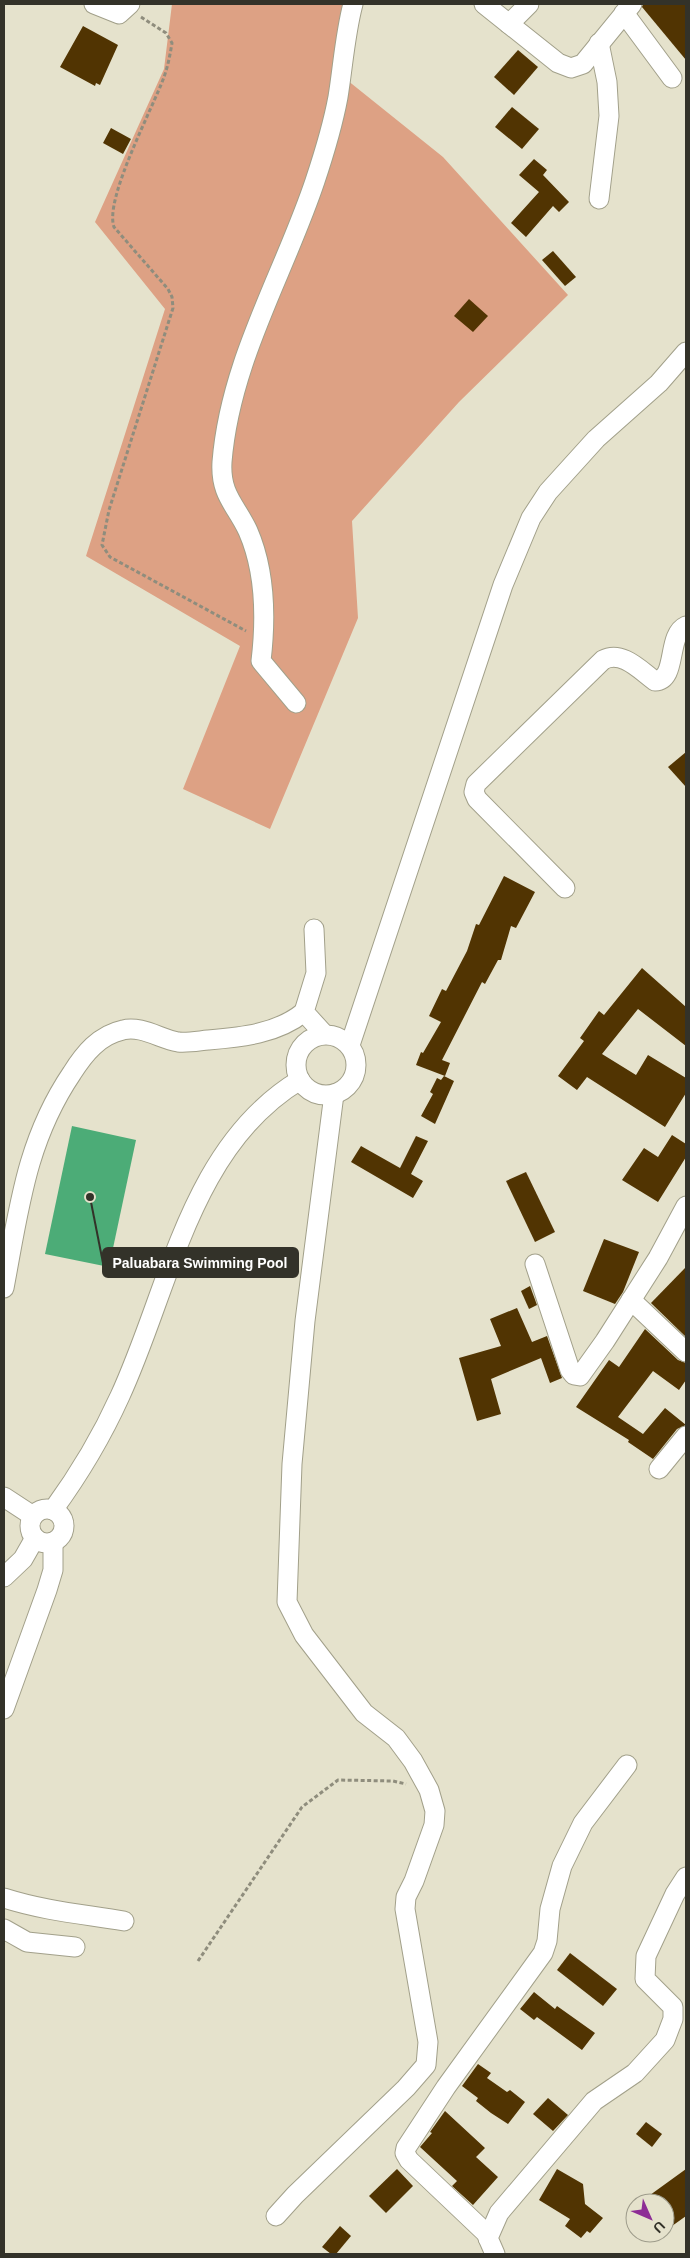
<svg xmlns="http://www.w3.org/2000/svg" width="690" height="2258" font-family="Helvetica,sans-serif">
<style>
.green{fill:#dda184}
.water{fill:#4cac77}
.building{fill:#513402}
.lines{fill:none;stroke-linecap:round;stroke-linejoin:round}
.minor-casing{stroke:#a2a08a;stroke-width:21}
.path{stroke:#8f8d7d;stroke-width:3;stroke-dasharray:4 2.5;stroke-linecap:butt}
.minor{stroke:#fff;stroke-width:19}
.leader{fill:none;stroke:#333229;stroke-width:2}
.callout-dot{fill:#333229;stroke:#e5e2cc;stroke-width:2}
.callout{fill:#333229;stroke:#333229;stroke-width:2}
.callout-label{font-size:14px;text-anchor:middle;font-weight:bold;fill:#fff}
</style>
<rect width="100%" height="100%" fill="#e5e2cc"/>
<path class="green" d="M172 4H361L347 80 443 157 568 295 459 402 352 521 358 618 270 829 183 789 240 646 86 556 165 309 95 222 164 69Z"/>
<path class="water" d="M72 1126 136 1140 109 1267 45 1254Z"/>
<g class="building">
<path d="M643 4H686V60L642 7Z"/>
<path d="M83 26 118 45 100 85 96 83 95 86 60 67Z"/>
<path d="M518 50 538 67 514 95 494 77Z"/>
<path d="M512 107 539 129 522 149 495 127Z"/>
<path d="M111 128 131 139 123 154 103 143Z"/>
<path d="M534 159 547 170 543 175 569 202 559 212 553 206 526 237 511 223 539 192 519 175Z"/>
<path d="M553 251 576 277 565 286 542 260Z"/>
<path d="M469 299 488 316 473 332 454 316Z"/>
<path d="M686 752V787L668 767Z"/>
<path d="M504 876 535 892 516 928 511 926 501 960H498L485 984 482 982 442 1060 450 1063 445 1076 416 1065 421 1052 423 1053 441 1022 429 1016 442 989 446 991 467 951 476 924 479 925Z"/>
<path d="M642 968 686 1007V1046L638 1009 602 1054 636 1075 648 1055 686 1078V1093L665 1127 587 1077 577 1090 558 1076 584 1041 580 1038 599 1011 604 1015Z"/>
<path d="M444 1076 454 1081 435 1124 421 1116 433 1094 430 1092 437 1078 441 1080Z"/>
<path d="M672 1135 686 1144V1157L658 1202 622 1180 644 1148 658 1157Z"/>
<path d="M416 1136 428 1141 411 1174 423 1181 413 1198 351 1162 361 1146 400 1168Z"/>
<path d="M526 1172 555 1232 535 1242 506 1181Z"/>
<path d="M604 1239 639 1252 623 1292 615 1304 583 1291Z"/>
<path d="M686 1267V1337L651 1303Z"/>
<path d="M530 1286 537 1305 529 1309 521 1291Z"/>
<path d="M517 1308 532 1342 547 1336 562 1378 550 1383 541 1358 491 1379 501 1414 477 1421 459 1358 501 1346 490 1319Z"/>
<path d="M645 1329 678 1360 686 1363V1380L679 1390 653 1371 618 1417 643 1434 665 1408 686 1425 677 1429 653 1459 628 1442 629 1440 576 1407 609 1360 619 1367Z"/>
<path d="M570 1953 617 1989 603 2006 557 1970Z"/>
<path d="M534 1992 555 2009 557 2006 595 2033 582 2050 537 2017 534 2020 520 2009Z"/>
<path d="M478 2064 491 2073 487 2078 507 2092 510 2090 525 2102 508 2124 491 2113 476 2101 478 2098 462 2086Z"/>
<path d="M548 2098 568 2115 553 2131 533 2114Z"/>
<path d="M445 2111 485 2148 476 2157 498 2177 473 2205 452 2186 457 2181 420 2147 432 2133 430 2132Z"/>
<path d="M646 2122 662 2134 652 2147 636 2134Z"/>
<path d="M397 2169 413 2186 386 2213 369 2196Z"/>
<path d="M557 2169 583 2184 585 2204 603 2218 590 2233 587 2231 581 2238 565 2226 570 2219 539 2200Z"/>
<path d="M686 2169V2216L665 2231V2203H639Z"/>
<path d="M340 2226 351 2236 336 2254H331L322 2247Z"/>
</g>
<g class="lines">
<defs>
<g id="minor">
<path d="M94 4 119 14 130 4"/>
<path d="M484 4 558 63 571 68 583 64 632 4"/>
<path d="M624 13 672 78"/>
<path d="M509 24 529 4"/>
<path d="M599 43 607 82 609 116 599 199"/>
<path d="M296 703 261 661C266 619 265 570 248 531 236 505 220 495 222 462 230 361 284 274 315 181 324 154 333 124 338 97 343 66 345 34 353 4"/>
<path d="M565 888 477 799 474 792 476 784 603 660C622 650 640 670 655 681 678 680 666 635 686 626"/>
<path d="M314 929 316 973 304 1012 324 1034"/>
<circle cx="326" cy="1065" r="30"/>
<path d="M350 1045 503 585 531 518 548 492 596 439 659 383 686 352"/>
<path d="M535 1264 570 1370 574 1375 580 1376 605 1341 658 1258 686 1206"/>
<path d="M4 1288C19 1209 26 1141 72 1073 84 1054 99 1035 123 1030 140 1025 161 1039 178 1042 187 1043 198 1041 208 1040 242 1037 277 1034 304 1012"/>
<path d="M631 1300 686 1352"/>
<path d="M659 1469 686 1436"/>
<path d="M4 1497 33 1516"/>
<circle cx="47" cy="1526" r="17"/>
<path d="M53 1510C80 1473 101 1438 120 1396 170 1288 190 1146 300 1080"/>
<path d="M4 1577 23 1559 35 1538"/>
<path d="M4 1709 47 1590 53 1570V1542"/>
<path d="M4 1898C45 1911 82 1914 124 1921"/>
<path d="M4 1929 27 1942 75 1947"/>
<path d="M276 2216 295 2195 406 2088 426 2065 428 2042 405 1909 406 1897 414 1881 434 1825 435 1811 429 1790 413 1761 396 1738 364 1713 304 1635 287 1602 292 1464 305 1321 334 1094"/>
<path d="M488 2238V2235L409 2160 405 2153 406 2148 446 2087 543 1953 547 1941 550 1909 562 1866 583 1823 627 1765"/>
<path d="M495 2254 488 2238 499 2213 594 2101 635 2073 665 2040 673 2019V2007L645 1979 646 1956 675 1894 686 1877"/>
</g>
</defs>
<use href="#minor" class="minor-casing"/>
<g class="path">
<path d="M141 17 166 33 172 43C170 55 168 66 164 77 153 108 104 199 114 227L168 289 172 297 173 308 109 510 102 545 110 557 246 631"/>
<path d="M198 1961 302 1807 338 1780 393 1781 406 1784"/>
</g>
<use href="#minor" class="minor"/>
</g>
<path class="leader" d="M90 1197L103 1263"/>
<circle class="callout-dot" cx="90" cy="1197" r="5"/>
<rect class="callout" x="103" y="1248" width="195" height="29" rx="5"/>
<g class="callout-label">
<text x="200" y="1268">Paluabara Swimming Pool</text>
</g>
<rect width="690" height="2258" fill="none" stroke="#333229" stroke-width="10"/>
<g transform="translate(650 2218) rotate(135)"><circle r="24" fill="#e5e2cc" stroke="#9e9c8b"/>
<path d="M0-4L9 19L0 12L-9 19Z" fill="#8d2d95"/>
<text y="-8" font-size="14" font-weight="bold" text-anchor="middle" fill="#333229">U</text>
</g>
</svg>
